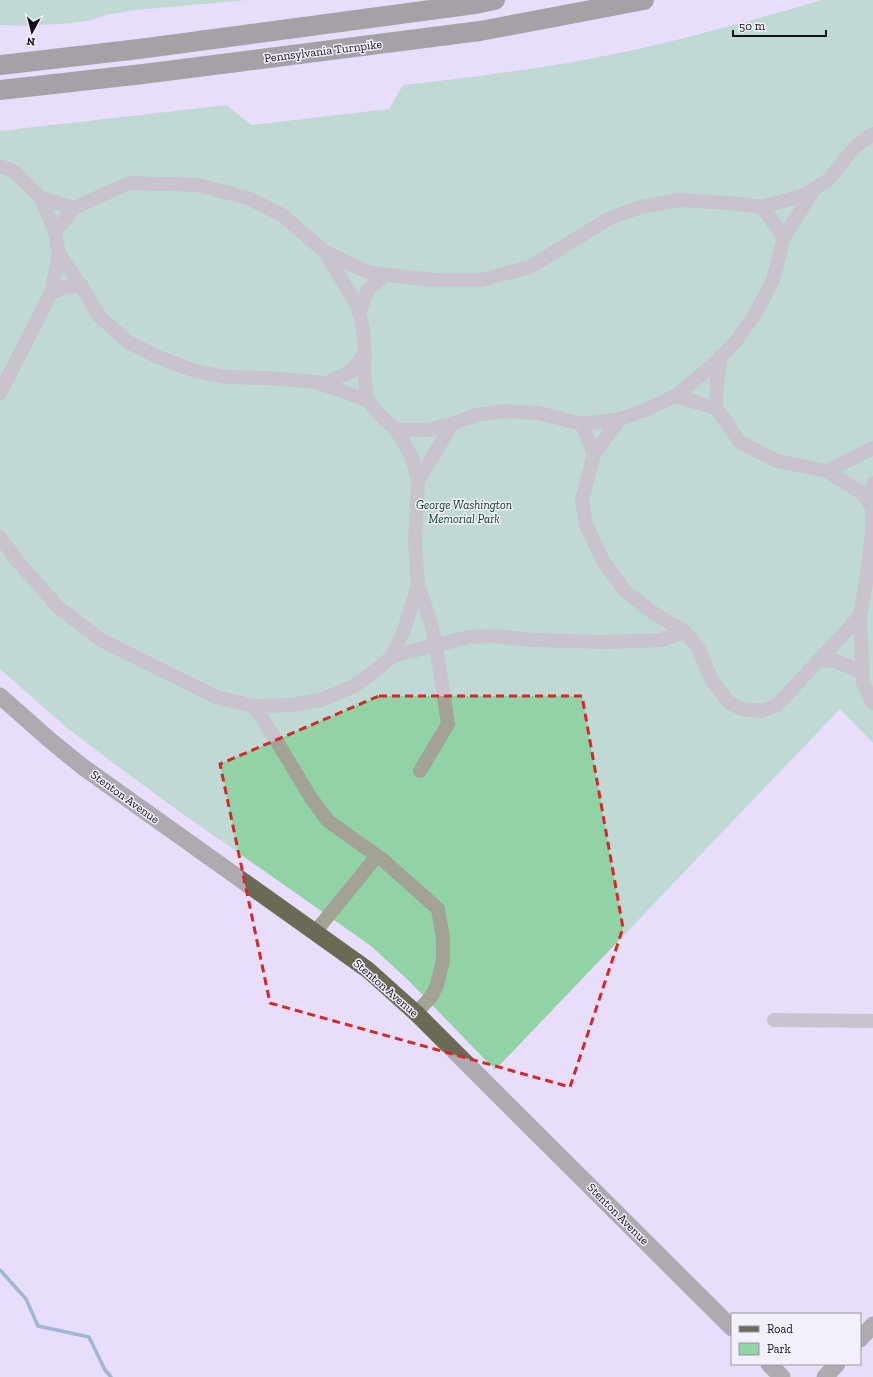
<svg xmlns="http://www.w3.org/2000/svg" width="873" height="1377" font-family="'Zilla Slab',serif">
<style>
.green{fill:#91d2a6}
.lines{fill:none;stroke-linecap:round;stroke-linejoin:round}
.stream{stroke:#4887a3;stroke-width:3.5}
.minor{stroke:#a2a295;stroke-width:14}
.major{stroke:#6b6b55;stroke-width:17}
.highway{stroke:#57583e;stroke-width:20}
.marked{fill:none;stroke:#d62828;stroke-width:3;stroke-dasharray:8 5;stroke-linejoin:round}
.labels{text-anchor:middle;dominant-baseline:central;stroke-width:3;stroke-linejoin:round;paint-order:stroke}
.street-label{font-size:12px;fill:#14111a;stroke:#f3effb}
.park-label{font-size:12px;font-style:italic;fill:#094425;stroke:#f3effb}
</style>
<rect width="100%" height="100%" fill="#e8defb"/>
<g class="green">
<path d="M0 0H248L136 10 106 15 92 20 74 23 27 26 0 25Z"/>
<path d="M822 0H873V743L840 709 495 1070 408 980 371 946 173 807 104 756 66 727 0 669V131L227 105 251 125 389 109 403 85C467 78 530 70 594 58 671 43 747 22 822 0Z"/>
</g>
<g class="lines">
<path class="stream" d="M0 1270 26 1299 38 1326 89 1337 105 1370 111 1377"/>
<g class="minor">
<path d="M0 166 15 172 41 198 55 232"/>
<path d="M41 198 74 208"/>
<path d="M762 207 784 237"/>
<path d="M325 252 370 273 433 280H481L530 267 610 218 641 207 680 200 730 203 762 207 805 195 828 180 855 147 873 134"/>
<path d="M51 293 66 287 82 286"/>
<path d="M359 312 368 290 385 275"/>
<path d="M322 385 350 372 365 354"/>
<path d="M0 393 51 293 59 254"/>
<path d="M675 396 716 408 740 442 777 461 827 471 862 493 872 507"/>
<path d="M716 408 717 381 721 357"/>
<path d="M582 424 594 454"/>
<path d="M396 430H427L452 424 476 415 506 411 538 413 582 424 620 419"/>
<path d="M827 471 873 448"/>
<path d="M418 481 452 424"/>
<path d="M0 537 15 558 57 606 101 640 216 697 253 706 292 705 321 700 354 686 379 668 392 656 404 630 418 585 415 543 418 481 412 457 396 430 378 413 367 400 316 382 268 378 226 377 195 371 158 357 128 342 100 317 81 286 59 254 55 232 74 208 129 183 198 185 248 198 282 215 325 252 358 307 363 329 365 354 364 370 367 400"/>
<path d="M418 585 431 623 436 646 448 724 420 771"/>
<path d="M860 616 863 683 873 703"/>
<path d="M685 632 652 612 625 591 603 561 586 525 582 500 594 454 620 419 645 410 675 396 713 365 735 342 756 313 773 280 784 237 814 190"/>
<path d="M392 656 469 637 494 636 532 640 603 642 661 640 685 632 699 649 712 681 730 703 742 709 762 711 777 705 860 616 866 583 872 532 873 483"/>
<path d="M818 660 835 661 862 672"/>
<path d="M253 706 270 730 311 798 328 821 383 860 438 909 443 939V960L437 985 431 997 416 1013"/>
<path d="M315 932 377 856"/>
<path d="M774 1020 873 1021"/>
</g>
<g class="major">
<path d="M0 696 51 741 83 767 368 970 416 1013 732 1328"/>
<path d="M860 1339 873 1325"/>
<path d="M769 1364 782 1377"/>
<path d="M825 1377 837 1364"/>
</g>
<g class="highway">
<path d="M0 65 139 49 475 4 495 0"/>
<path d="M0 90 143 74 480 31 644 0"/>
</g>
</g>
<path d="M0 0H873V1377H0ZM379 696H582L623 928 570 1087 270 1003 220 764Z" fill="#e8defb" fill-opacity=".55" fill-rule="evenodd"/>
<path class="marked" d="M379 696H582L623 928 570 1087 270 1003 220 764Z"/>
<g class="labels">
<g class="street-label">
<text transform="translate(323 51) rotate(-7)">Pennsylvania Turnpike</text>
<text transform="translate(125 797) rotate(36)">Stenton Avenue</text>
<text transform="translate(386 988) rotate(41)">Stenton Avenue</text>
<text transform="translate(618 1214) rotate(45)">Stenton Avenue</text>
</g>
<g class="park-label">
<text x="464" y="505">George Washington<tspan x="464" dy="14">Memorial Park</tspan></text>
</g>
</g>
<rect x="731" y="1313" width="130" height="52" fill="#f3effb" stroke="#9a96a1"/>
<rect x="739" y="1326" width="20" height="6" fill="#6b6b55" stroke="#9a96a1"/>
<text x="767" y="1333" font-size="12" fill="#14111a">Road</text>
<rect x="739" y="1343" width="20" height="12" fill="#91d2a6" stroke="#9a96a1"/>
<text x="767" y="1353" font-size="12" fill="#14111a">Park</text>
<g transform="translate(32 32) rotate(187)" stroke="#f3effb" stroke-width="3" paint-order="stroke">
<path d="M0-3L7 15L0 10L-7 15Z" fill="#14111a"/>
<text y="-6" font-size="11" font-weight="bold" text-anchor="middle" fill="#14111a">N</text>
</g>
<path d="M733 30v6h93v-6" fill="none" stroke="#14111a" stroke-width="2"/>
<text x="739" y="30" font-size="12" fill="#14111a" stroke="#f3effb" stroke-width="3" paint-order="stroke">50 m</text>
</svg>
